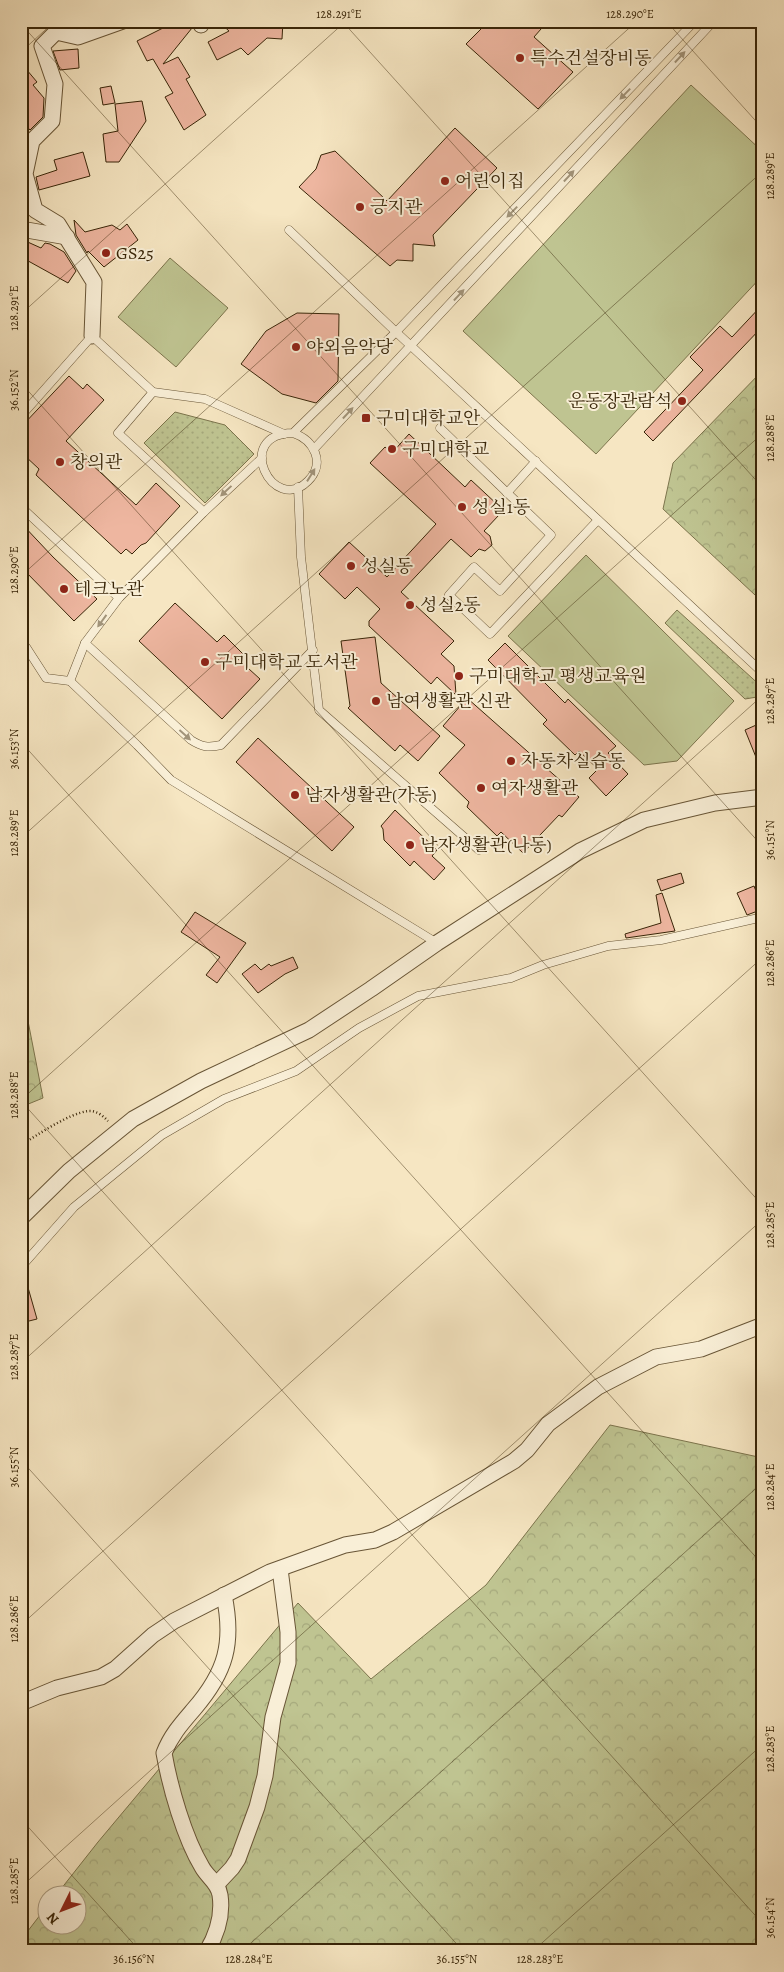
<svg xmlns="http://www.w3.org/2000/svg" width="784" height="1972" font-family="Alegreya,'Noto Serif KR',serif">
<style>
.grass{fill:url(#grass-dots);stroke:#7c744c}
.forest{fill:url(#forest-crowns);stroke:#7c744c}
.pitch{fill:#bfc491;stroke:#7c744c}
.building{fill:#eeb6a0;stroke:#382508}
.lines{fill:none;stroke-linecap:round;stroke-linejoin:round}
.lane-casing{stroke:#685536;stroke-width:9}
.street-casing{stroke:#685536;stroke-width:17}
.path{stroke:#382508;stroke-width:2.5;stroke-dasharray:1 2.5;stroke-linecap:butt}
.lane{stroke:#f9efd7;stroke-width:8}
.street{stroke:#f9efd7;stroke-width:15}
.oneway{fill:#a2947a}
.ticks{fill:none;stroke:#382508;stroke-width:1;stroke-opacity:0.45}
.poi-dot{fill:#8f2418;stroke:#f9efd7;stroke-width:2}
.labels{text-anchor:middle;dominant-baseline:central;stroke-width:4;stroke-linejoin:round;paint-order:stroke}
.poi-label{font-size:18px;fill:#382508;stroke:#f9efd7;text-anchor:start}
.neatline{fill:none;stroke:#382508;stroke-width:2}
.ticks-label{font-size:12px;text-anchor:middle;fill:#382508}
</style>
<defs>
<pattern id="grass-dots" width="8" height="8" patternUnits="userSpaceOnUse" patternTransform="scale(1.25)"><rect width="8" height="8" fill="#bfc491"/><path d="M2 2h.1M6 6h.1" fill="none" stroke="#a5a87c" stroke-width="1.8" stroke-linecap="round"/></pattern>
<pattern id="forest-crowns" width="20" height="18" patternUnits="userSpaceOnUse" patternTransform="scale(1.25)"><rect width="20" height="18" fill="#bfc491"/><path d="M2 6a3 3 0 1 1 6 0M12 15a3 3 0 1 1 6 0" fill="none" stroke="#a5a87c"/></pattern>
</defs>
<rect width="100%" height="100%" fill="#f6e6c2"/>
<filter id="stains"><feTurbulence type="fractalNoise" baseFrequency=".004" numOctaves="4"/><feColorMatrix values="0 0 0 0 .2 0 0 0 0 .09 0 0 0 0 .02 0 0 0 .5 -.17"/></filter>
<radialGradient id="worn" r=".72"><stop offset=".6" stop-color="#630" stop-opacity="0"/><stop offset="1" stop-color="#630" stop-opacity=".3"/></radialGradient>
<g class="grass">
<path d="M175 412 225 425 254 454 205 503 144 443Z"/>
<path d="M677 610 763 688V696L745 699 665 623Z"/>
</g>
<g class="forest">
<path d="M763 370V587L755 595 663 509 673 463Z"/>
<path d="M21 985 43 1098 21 1107Z"/>
<path d="M610 1425 763 1458V1951L733 1946 729 1951H21V1940L47 1906 48 1924H78V1894H57L98 1842 298 1603 371 1679 486 1585Z"/>
</g>
<g class="pitch">
<path d="M691 85 763 152V275L596 454 463 331Z"/>
<path d="M170 258 228 308 176 367 118 317Z"/>
<path d="M586 555 734 701 677 761 644 765 508 636Z"/>
</g>
<g class="building">
<path d="M45 21H94L77 27 58 23 49 26 44 24Z"/>
<path d="M154 21H192V28L163 64 178 57 190 77 186 79 206 115 184 130 165 97 173 93 153 59 147 61 137 41 163 28Z"/>
<path d="M218 21H283L282 39 267 38 248 55 241 48 217 60 208 42 229 31Z"/>
<path d="M489 21H548L534 37 573 72 538 109 466 44Z"/>
<path d="M78 49 79 68 60 70 53 51Z"/>
<path d="M21 63 37 82 33 85 44 98 43 117 30 130 21 120Z"/>
<path d="M111 86 115 103 103 105 100 88Z"/>
<path d="M142 101 146 121 119 162H106L103 134 118 131 115 104Z"/>
<path d="M455 128 497 168 433 235 435 246 413 244V261L397 260 390 266 299 187 316 169 321 155 335 151 387 201Z"/>
<path d="M83 152 90 176 39 190 36 177 57 170 54 160Z"/>
<path d="M74 220 85 232 112 225 120 230 127 224 138 240 104 267 88 251 87 253 76 235Z"/>
<path d="M21 239 41 248 45 243 50 244 64 252 76 271 68 283 21 257Z"/>
<path d="M763 304V326L653 441 644 432 703 370 690 357 720 326 732 337Z"/>
<path d="M297 313 339 314 338 381 316 403 282 394 241 364 266 331Z"/>
<path d="M69 376 83 389 87 384 104 400 66 441 136 505 156 483 180 506 146 543 141 545 132 554 126 549 121 554 36 475 39 469 24 455 28 450V432L22 426Z"/>
<path d="M409 434 465 487 471 480 500 507 495 512 499 515 484 531 490 536 492 545 485 551 479 549 471 557 451 539 401 592 454 641 441 654 454 666 456 695 437 677 431 684 369 626V621L380 609 357 587 345 599 319 574 349 542 387 577 436 524 370 463 385 447 392 453Z"/>
<path d="M21 523 53 557 97 599 74 621 21 567Z"/>
<path d="M175 603 217 642 224 635 243 654 238 659 260 679 222 719 139 641Z"/>
<path d="M375 637 381 683 440 736 418 761 400 745 395 751 348 708 350 706 341 641Z"/>
<path d="M505 643 565 703 568 699 616 746 608 753 628 774 606 796 589 778 598 769 579 751 575 755 543 724 547 720 488 660Z"/>
<path d="M467 698 579 797 562 817 559 815 523 853 501 832 497 836 467 807 469 802 439 773 465 745 443 726Z"/>
<path d="M763 722V772H762L745 730Z"/>
<path d="M258 738 354 827 332 851 236 762Z"/>
<path d="M395 810 437 850 432 856 445 868 434 880 414 861 410 866 384 840 383 829 381 826Z"/>
<path d="M681 873 684 883 661 891 657 880Z"/>
<path d="M754 886 763 909 747 915 737 893Z"/>
<path d="M662 893 675 931 626 938 625 934 661 923 656 895Z"/>
<path d="M195 912 246 943 217 983 206 975 220 957 181 932Z"/>
<path d="M293 957 298 968 285 974 258 993 242 974 255 964 261 970 269 964 271 966Z"/>
<path d="M21 1277H25L37 1319 21 1323Z"/>
</g>
<g class="lines">
<defs>
<g id="lane">
<path d="M289 230 396 332 763 673"/>
<path d="M153 392 118 433 204 512"/>
<path d="M21 416 92 336 153 392 205 399 284 434"/>
<path d="M440 428 551 535 500 591 474 567 449 595 490 634 598 520"/>
<path d="M293 433C314 440 326 463 308 481 273 516 232 434 293 433L396 332 695 21"/>
<path d="M314 449 711 24 717 21"/>
<path d="M262 458 204 512 119 598 85 643 191 740C202 747 208 748 221 745L313 650"/>
<path d="M298 487 301 557 319 710 479 850"/>
<path d="M507 493 536 461"/>
<path d="M21 507 119 598"/>
<path d="M21 646 26 647 46 678 70 681 85 643"/>
<path d="M70 681 137 745 171 780 437 943"/>
<path d="M21 1267 74 1207 162 1135 224 1099 296 1071 359 1028 418 996 511 978 543 965 608 946 661 940 763 917"/>
</g>
<g id="street">
<path d="M201 25V21"/>
<path d="M56 32 42 46 55 84 52 121 32 141 25 174 35 210 58 224 94 282 92 336"/>
<path d="M56 32 78 37 123 21"/>
<path d="M21 229 67 237"/>
<path d="M21 1218 69 1171 133 1119 201 1081 309 1030 371 989 437 943 580 851 644 820 715 803 763 797"/>
<path d="M21 1703 57 1688 101 1677 115 1669 153 1635 174 1621 270 1572 345 1545 375 1540 393 1532 514 1461 527 1450 548 1424 598 1387 656 1357 701 1349 763 1325"/>
<path d="M217 1884 232 1868 238 1859 257 1807 265 1776 273 1717 288 1663V1632L280 1569"/>
<path d="M207 1951C217 1934 223 1915 220 1895 218 1882 208 1878 202 1867 184 1837 170 1787 164 1753 171 1735 182 1723 194 1709 226 1672 234 1643 224 1595"/>
</g>
</defs>
<use href="#lane" class="lane-casing"/>
<use href="#street" class="street-casing"/>
<path class="path" d="M21 1145C39 1134 68 1114 88 1111 96 1110 103 1116 108 1121"/>
<use href="#lane" class="lane"/>
<use href="#street" class="street"/>
</g>
<defs><path id="oneway-solid" d="M-6-.8H1V-3.2L6.5 0L1 3.2V.8H-6Z" transform="scale(1.25)"/></defs>
<g class="oneway">
<use href="#oneway-solid" transform="translate(680 57) rotate(-47)"/>
<use href="#oneway-solid" transform="translate(625 94) rotate(134)"/>
<use href="#oneway-solid" transform="translate(569 176) rotate(-47)"/>
<use href="#oneway-solid" transform="translate(512 212) rotate(134)"/>
<use href="#oneway-solid" transform="translate(459 295) rotate(-47)"/>
<use href="#oneway-solid" transform="translate(348 413) rotate(-47)"/>
<use href="#oneway-solid" transform="translate(311 475) rotate(-58)"/>
<use href="#oneway-solid" transform="translate(226 491) rotate(137)"/>
<use href="#oneway-solid" transform="translate(102 621) rotate(126)"/>
<use href="#oneway-solid" transform="translate(185 735) rotate(42)"/>
</g>
<path class="ticks" d="M342 21 763 488M666 21 763 129M21 24 763 847M21 52 55 21M21 314 346 21M21 383 763 1206M21 576 637 21M21 742 763 1565M21 838 763 171M21 1100 763 433M21 1101 763 1924M21 1363 763 695M21 1460 463 1951M21 1625 763 957M21 1819 140 1951M21 1887 763 1219M242 1951 763 1482M533 1951 763 1744"/>
<g class="poi-dot">
<circle cx="520" cy="58" r="5"/>
<circle cx="445" cy="181" r="5"/>
<circle cx="360" cy="207" r="5"/>
<circle cx="106" cy="253" r="5"/>
<circle cx="296" cy="347" r="5"/>
<circle cx="682" cy="401" r="5"/>
<rect x="361" y="413" width="10" height="10" rx="2.5"/>
<circle cx="392" cy="449" r="5"/>
<circle cx="60" cy="462" r="5"/>
<circle cx="462" cy="507" r="5"/>
<circle cx="351" cy="566" r="5"/>
<circle cx="64" cy="589" r="5"/>
<circle cx="410" cy="605" r="5"/>
<circle cx="205" cy="662" r="5"/>
<circle cx="459" cy="676" r="5"/>
<circle cx="376" cy="701" r="5"/>
<circle cx="511" cy="761" r="5"/>
<circle cx="481" cy="788" r="5"/>
<circle cx="295" cy="795" r="5"/>
<circle cx="410" cy="845" r="5"/>
</g>
<g class="labels">
<g class="poi-label">
<text x="530" y="58">특수건설장비동</text>
<text x="455" y="181">어린이집</text>
<text x="370" y="207">긍지관</text>
<text x="116" y="253">GS25</text>
<text x="306" y="347">야외음악당</text>
<text x="672" y="401" text-anchor="end">운동장관람석</text>
<text x="376" y="418">구미대학교안</text>
<text x="402" y="449">구미대학교</text>
<text x="70" y="462">창의관</text>
<text x="472" y="507">성실1동</text>
<text x="361" y="566">성실동</text>
<text x="74" y="589">테크노관</text>
<text x="420" y="605">성실2동</text>
<text x="215" y="662">구미대학교 도서관</text>
<text x="469" y="676">구미대학교 평생교육원</text>
<text x="386" y="701">남여생활관 신관</text>
<text x="521" y="761">자동차실습동</text>
<text x="491" y="788">여자생활관</text>
<text x="305" y="795">남자생활관(가동)</text>
<text x="420" y="845">남자생활관(나동)</text>
</g>
</g>
<rect width="784" height="1972" fill="none" stroke="#f6e6c2" stroke-width="55"/>
<g transform="translate(62 1910) rotate(228)"><circle r="24" fill="#f9efd7" stroke="#ac9e84"/>
<path d="M0-4L9 19L0 12L-9 19Z" fill="#8f2418"/>
<text y="-8" font-size="14" font-weight="bold" text-anchor="middle" fill="#382508">N</text>
</g>
<rect x="28" y="28" width="728" height="1916" class="neatline"/>
<g class="ticks-label">
<text x="339" y="18">128.291°E</text>
<text x="630" y="18">128.290°E</text>
<text transform="translate(770 176) rotate(-90)" y="4">128.289°E</text>
<text transform="translate(14 308) rotate(-90)" y="4">128.291°E</text>
<text transform="translate(14 390) rotate(-90)" y="4">36.152°N</text>
<text transform="translate(770 438) rotate(-90)" y="4">128.288°E</text>
<text transform="translate(14 570) rotate(-90)" y="4">128.290°E</text>
<text transform="translate(770 701) rotate(-90)" y="4">128.287°E</text>
<text transform="translate(14 749) rotate(-90)" y="4">36.153°N</text>
<text transform="translate(14 833) rotate(-90)" y="4">128.289°E</text>
<text transform="translate(770 840) rotate(-90)" y="4">36.151°N</text>
<text transform="translate(770 963) rotate(-90)" y="4">128.286°E</text>
<text transform="translate(14 1095) rotate(-90)" y="4">128.288°E</text>
<text transform="translate(770 1225) rotate(-90)" y="4">128.285°E</text>
<text transform="translate(14 1357) rotate(-90)" y="4">128.287°E</text>
<text transform="translate(14 1467) rotate(-90)" y="4">36.155°N</text>
<text transform="translate(770 1487) rotate(-90)" y="4">128.284°E</text>
<text transform="translate(14 1619) rotate(-90)" y="4">128.286°E</text>
<text transform="translate(770 1749) rotate(-90)" y="4">128.283°E</text>
<text transform="translate(14 1881) rotate(-90)" y="4">128.285°E</text>
<text transform="translate(770 1918) rotate(-90)" y="4">36.154°N</text>
<text x="134" y="1963">36.156°N</text>
<text x="249" y="1963">128.284°E</text>
<text x="457" y="1963">36.155°N</text>
<text x="540" y="1963">128.283°E</text>
</g>
<rect width="100%" height="100%" filter="url(#stains)"/>
<rect width="100%" height="100%" fill="url(#worn)"/>
</svg>
